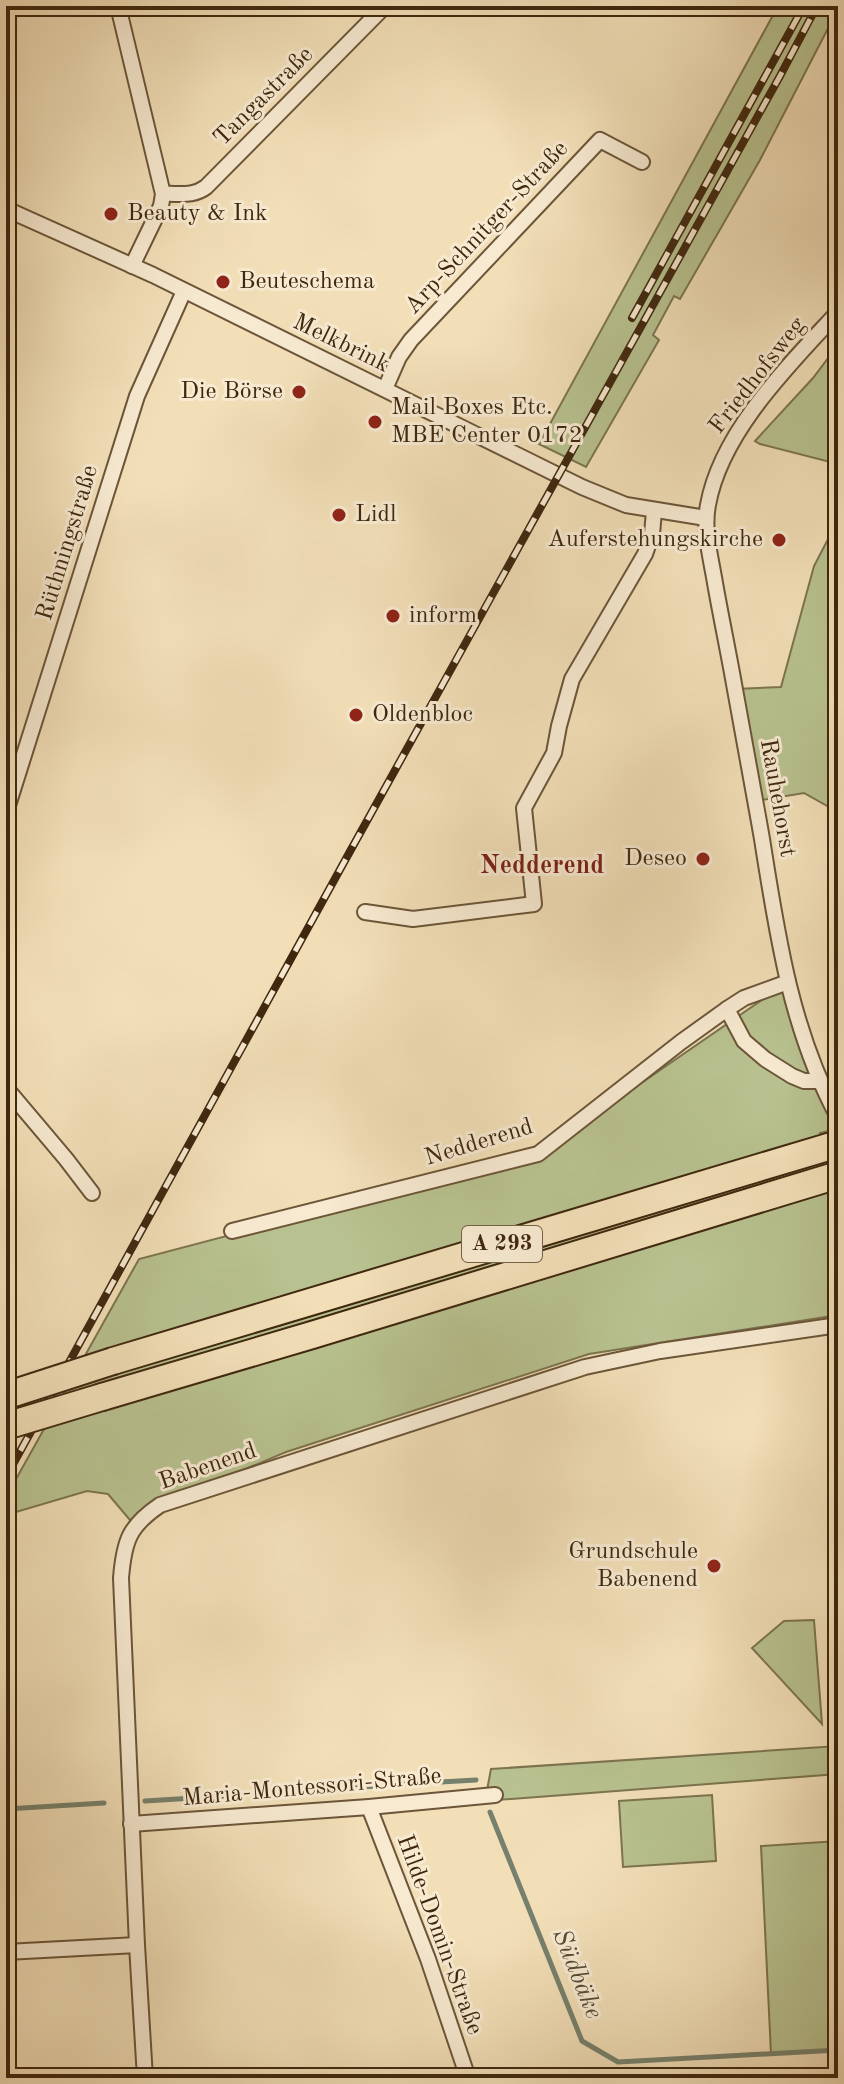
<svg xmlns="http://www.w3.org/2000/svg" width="844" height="2084" font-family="'Old Standard TT',serif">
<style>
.green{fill:#b8c290;stroke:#7c744f;stroke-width:2}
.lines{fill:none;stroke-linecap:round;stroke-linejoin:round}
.stream{stroke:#76816d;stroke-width:5}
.minor-casing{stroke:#6c5538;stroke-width:18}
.motorway-casing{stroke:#3f270e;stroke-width:30}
.minor{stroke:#f7ead1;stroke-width:14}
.motorway{stroke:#f2dfb8;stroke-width:26}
.rail-casing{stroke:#3f270e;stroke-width:8}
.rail{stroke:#f7ead1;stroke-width:5;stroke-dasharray:15;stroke-linecap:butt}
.motorway-bridge-casing{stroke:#3f270e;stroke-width:30;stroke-linecap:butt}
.motorway-bridge{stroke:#f2dfb8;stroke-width:26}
.poi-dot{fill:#8f2418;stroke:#f7ead1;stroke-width:3}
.labels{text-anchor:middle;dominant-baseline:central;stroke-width:6;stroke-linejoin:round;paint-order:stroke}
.shield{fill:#f7ead1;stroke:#766248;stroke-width:2}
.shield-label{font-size:22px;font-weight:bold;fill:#3f270e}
.street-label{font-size:24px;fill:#3f270e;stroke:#f7ead1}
.poi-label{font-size:24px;fill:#3f270e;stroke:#f7ead1;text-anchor:start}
.neighbourhood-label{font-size:26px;font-weight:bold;fill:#7a1f14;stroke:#f7ead1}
.water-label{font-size:26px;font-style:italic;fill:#564c36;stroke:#f7ead1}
</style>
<rect width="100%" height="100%" fill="#f2dfb8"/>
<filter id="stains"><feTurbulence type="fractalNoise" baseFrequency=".0025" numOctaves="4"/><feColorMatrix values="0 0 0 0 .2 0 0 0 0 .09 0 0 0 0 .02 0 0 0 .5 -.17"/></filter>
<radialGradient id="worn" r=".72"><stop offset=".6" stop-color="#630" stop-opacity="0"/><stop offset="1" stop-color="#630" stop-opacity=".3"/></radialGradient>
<g class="green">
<path d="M778 6H838V9L760 160 680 299 674 296 653 335 659 340 586 467 539 444Z"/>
<path d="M838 345V464L760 444 755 441 813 378Z"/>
<path d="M838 520V812L804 793 756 801 735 689 781 687 814 566Z"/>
<path d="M788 982 838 1117V1129L820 1133 838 1174V1315L589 1354 286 1452 160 1505 135 1526 108 1494 87 1491 6 1515V1497L139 1259 538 1154Z"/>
<path d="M814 1620 822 1724 752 1648 784 1621Z"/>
<path d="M838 1746V1774L485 1801 491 1769Z"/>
<path d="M712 1795 716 1861 623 1867 619 1801Z"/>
<path d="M838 1841V2050L771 2054 761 1846Z"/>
</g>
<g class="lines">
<g class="stream">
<path d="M441 1782 476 1780"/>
<path d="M390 1785 424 1783"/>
<path d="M340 1788 379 1786"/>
<path d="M286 1792 324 1789"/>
<path d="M236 1795 274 1793"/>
<path d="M145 1801 226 1796"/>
<path d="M6 1809 104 1803"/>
<path d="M490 1812 582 2041 618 2062 838 2050"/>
</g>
<defs>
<g id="minor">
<path d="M118 6 163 194 161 206 132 266"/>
<path d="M163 194C178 193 193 197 206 187L385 6"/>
<path d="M6 209 153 275 582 487 626 505 706 518"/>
<path d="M838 312C789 365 721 432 708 505 703 531 711 558 715 583 721 617 728 650 734 684 743 735 753 787 762 839 777 934 791 1031 838 1117"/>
<path d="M385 389 399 357 411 340 600 140 642 162"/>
<path d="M6 812 137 396 184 291"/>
<path d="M365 912 413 919 534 904 524 808 554 753 559 726 572 679 645 554 652 534 654 511"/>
<path d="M727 1009 744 1041 765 1059 792 1076 804 1081H819"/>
<path d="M6 1088 66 1159 92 1193"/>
<path d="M232 1231 538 1154 681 1042 727 1009 744 998 788 982"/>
<path d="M369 1807 428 1959 468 2078"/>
<path d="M131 1824 369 1807 495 1795"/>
<path d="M6 1952 137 1945"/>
<path d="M145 2078 137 1945 121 1578C124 1541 129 1526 160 1505L585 1367 660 1351 838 1325"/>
</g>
<g id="motorway">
<path d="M113 1361 838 1144"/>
<path d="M102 1397 312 1335 838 1175"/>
</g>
</defs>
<use href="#minor" class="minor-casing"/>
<use href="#motorway" class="motorway-casing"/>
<use href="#minor" class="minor"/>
<use href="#motorway" class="motorway"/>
<defs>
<g id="rail">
<path d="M632 318 800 13"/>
<path d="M6 1477 348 855 780 76 817 6"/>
</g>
</defs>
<use href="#rail" class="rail-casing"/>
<use href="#rail" class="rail"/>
<defs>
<g id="motorway-bridge">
<path d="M8 1395 113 1361"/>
<path d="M6 1426 102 1397"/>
</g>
</defs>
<use href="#motorway-bridge" class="motorway-bridge-casing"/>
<use href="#motorway-bridge" class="motorway-bridge"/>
</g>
<g class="poi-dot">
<circle cx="111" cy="214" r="8"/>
<circle cx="223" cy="282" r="8"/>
<circle cx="299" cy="392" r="8"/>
<circle cx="375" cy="422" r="8"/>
<circle cx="339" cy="515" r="8"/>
<circle cx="779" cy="540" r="8"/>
<circle cx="393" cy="616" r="8"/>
<circle cx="356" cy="715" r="8"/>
<circle cx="703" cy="859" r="8"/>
<circle cx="714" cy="1566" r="8"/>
</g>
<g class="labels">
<rect class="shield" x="462" y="1226" width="80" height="36" rx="6"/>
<g class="shield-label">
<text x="502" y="1244">A 293</text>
</g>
<g class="street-label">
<text transform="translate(264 97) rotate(-45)">Tangastraße</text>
<text transform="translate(487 228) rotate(-47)">Arp-Schnitger-Straße</text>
<text transform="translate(341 344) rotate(26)">Melkbrink</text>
<text transform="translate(758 376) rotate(-52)">Friedhofsweg</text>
<text transform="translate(68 543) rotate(-73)">Rüthningstraße</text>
<text transform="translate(777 798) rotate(80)">Rauhehorst</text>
<text transform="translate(479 1143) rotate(-17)">Nedderend</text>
<text transform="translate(208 1467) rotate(-19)">Babenend</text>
<text transform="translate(312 1788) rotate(-5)">Maria-Montessori-Straße</text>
<text transform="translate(439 1935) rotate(70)">Hilde-Domin-Straße</text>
</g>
<g class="poi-label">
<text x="127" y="214">Beauty &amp; Ink</text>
<text x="239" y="282">Beuteschema</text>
<text x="283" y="392" text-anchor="end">Die Börse</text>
<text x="391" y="408">Mail Boxes Etc.<tspan x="391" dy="28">MBE Center 0172</tspan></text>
<text x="355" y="515">Lidl</text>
<text x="763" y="540" text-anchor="end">Auferstehungskirche</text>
<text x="409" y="616">inform</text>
<text x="372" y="715">Oldenbloc</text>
<text x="687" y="859" text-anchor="end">Deseo</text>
<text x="698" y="1552" text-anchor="end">Grundschule<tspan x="698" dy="28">Babenend</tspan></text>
</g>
<g class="neighbourhood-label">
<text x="542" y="866">Nedderend</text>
</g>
<g class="water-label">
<text transform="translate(577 1974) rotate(68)">Südbäke</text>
</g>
</g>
<rect width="844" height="2084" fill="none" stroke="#f2dfb8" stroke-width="32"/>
<rect x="8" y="8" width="828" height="2068" fill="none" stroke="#3f270e" stroke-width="4"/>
<rect x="16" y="16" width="812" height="2052" fill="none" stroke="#3f270e" stroke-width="2"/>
<rect width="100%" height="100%" filter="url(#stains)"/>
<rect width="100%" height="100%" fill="url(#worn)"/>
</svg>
